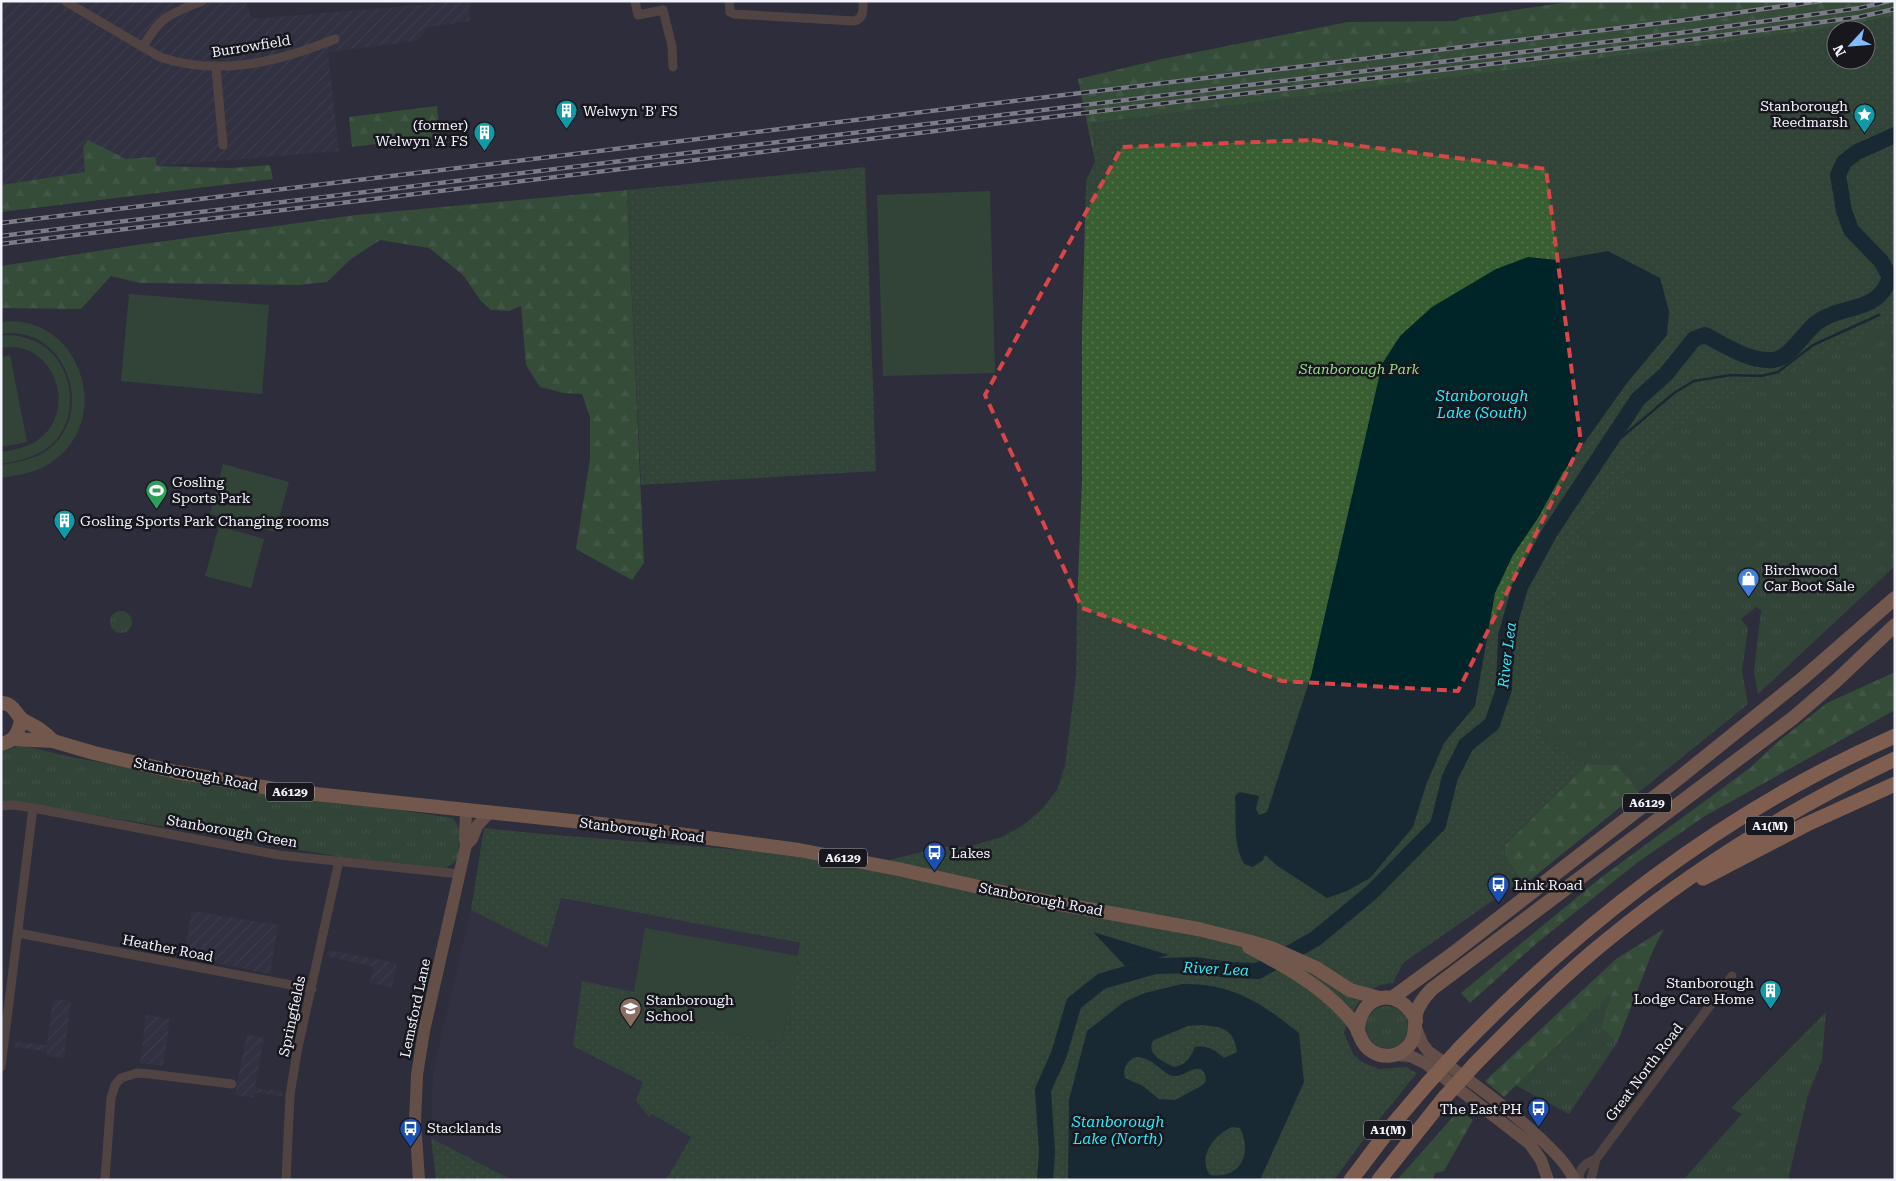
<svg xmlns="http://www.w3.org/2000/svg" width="1896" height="1181" font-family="'Roboto Serif',serif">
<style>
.built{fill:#37374b}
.industrial{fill:url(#industrial-furrows)}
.grass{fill:url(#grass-tufts)}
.forest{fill:url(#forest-firs);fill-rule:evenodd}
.park{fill:url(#park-dots);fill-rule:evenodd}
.garden{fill:#385e31}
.water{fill:#002529;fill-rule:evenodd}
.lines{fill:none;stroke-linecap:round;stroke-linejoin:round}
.stream{stroke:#002529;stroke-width:2.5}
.river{stroke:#002529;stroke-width:16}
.street{stroke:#7c5e4a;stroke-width:9}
.secondary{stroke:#a67657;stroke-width:12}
.primary{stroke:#c68960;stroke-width:14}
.highway{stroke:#e39a68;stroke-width:15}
.rail-casing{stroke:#dcdce6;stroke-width:4.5}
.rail{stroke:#17171d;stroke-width:2.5;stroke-dasharray:8;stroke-linecap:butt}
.highway-bridge{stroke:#e39a68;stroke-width:15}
.marked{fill:none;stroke:#da4648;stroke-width:4;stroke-dasharray:10 6;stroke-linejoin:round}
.labels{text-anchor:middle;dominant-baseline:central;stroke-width:5;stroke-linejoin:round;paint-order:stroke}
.shield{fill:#17171d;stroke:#b0b1b9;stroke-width:1}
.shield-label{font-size:12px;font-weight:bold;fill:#f2f3fc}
.street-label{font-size:14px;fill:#f2f3fc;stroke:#17171d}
.poi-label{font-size:14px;fill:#f2f3fc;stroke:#17171d;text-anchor:start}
.park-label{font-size:14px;font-style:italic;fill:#96e189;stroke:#17171d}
.water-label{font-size:15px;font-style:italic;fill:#2de9fc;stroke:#17171d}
</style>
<defs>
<pattern id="industrial-furrows" width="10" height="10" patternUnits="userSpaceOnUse" patternTransform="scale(1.25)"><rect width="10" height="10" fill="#37374b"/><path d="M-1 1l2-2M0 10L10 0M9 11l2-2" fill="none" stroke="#4b4b5d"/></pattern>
<pattern id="grass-tufts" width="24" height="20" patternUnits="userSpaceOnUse" patternTransform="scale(1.25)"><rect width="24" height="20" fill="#385e31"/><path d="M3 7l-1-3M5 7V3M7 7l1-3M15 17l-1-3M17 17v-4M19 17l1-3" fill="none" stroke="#557650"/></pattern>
<pattern id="forest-firs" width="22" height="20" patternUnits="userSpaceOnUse" patternTransform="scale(1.25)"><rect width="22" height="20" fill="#3d7234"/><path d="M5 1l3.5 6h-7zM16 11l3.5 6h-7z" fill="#5a8752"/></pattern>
<pattern id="park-dots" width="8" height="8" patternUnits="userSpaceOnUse" patternTransform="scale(1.25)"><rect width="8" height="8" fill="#385e31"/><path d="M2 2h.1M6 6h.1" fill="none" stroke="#557650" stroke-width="1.8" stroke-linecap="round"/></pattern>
</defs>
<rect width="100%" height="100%" fill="#2e2e3c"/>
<path class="built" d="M560 898 598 906 660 915 854 955 737 1180H512L431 1138 433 1073 471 910 547 947Z"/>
<g class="industrial">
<path d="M1 1H245L252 19 469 1 470 21 429 27 417 41 328 52 339 151 85 172 1 185Z"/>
<path d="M192 911 278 925 270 974 184 956Z"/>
<path d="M329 950 397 963 392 987 370 983 374 967 327 956Z"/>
<path d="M53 999 71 1001 64 1058 47 1056V1053L44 1051 15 1047V1042L44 1045 47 1044Z"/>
<path d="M146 1015 170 1019 163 1066 140 1063Z"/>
<path d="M247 1034 264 1038 255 1086 259 1089 282 1091V1096L257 1093 254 1094 253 1098 235 1095Z"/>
</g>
<g class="grass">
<path d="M1891 323 1895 331V566L1758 694 1754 672 1761 610 1756 607 1741 619 1748 628 1742 671 1748 704 1639 792 1618 765 1587 764 1532 731C1538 701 1541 671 1545 641 1547 628 1548 615 1551 603 1570 529 1636 457 1697 413Z"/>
<circle cx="121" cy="622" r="11"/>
<path d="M22 745 66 756 194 780 453 818 460 829 458 856 455 862 446 868 341 857 12 801 1 802V750H7Z"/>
<path d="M1613 991 1601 1027 1617 1043 1569 1114 1515 1085Z"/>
<circle cx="1387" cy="1027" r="21"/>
<path d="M1826 1012 1822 1060 1808 1095 1788 1180H1683L1742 1114 1731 1108Z"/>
</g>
<g class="forest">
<path d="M1575 1H1895V151L1891 323 1697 413C1636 456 1570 529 1551 603 1548 615 1547 628 1545 641 1541 671 1538 701 1532 731L1095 161 1078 79 1162 59 1348 22 1455 21 1461 18ZM1836 30H1866V60H1836Z"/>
<path d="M437 106 440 136 352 147 349 117Z"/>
<path d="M88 140 126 159 155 157 157 166 231 168 270 165 273 179 1 212V185L85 172 83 147Z"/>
<path d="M627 190 644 563 632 580 576 549 590 459V417L582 394 564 393 540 387 526 365 521 306 509 311 491 310 481 301 463 275 429 248 380 240 351 259 327 282 299 285 140 283 111 276 81 309 1 308V266L136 245 356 215Z"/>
<path d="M1895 672V710L1705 816 1638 862 1537 943 1470 1003 1461 993 1599 879 1751 767 1774 745 1827 703Z"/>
<path d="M1587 764 1618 765 1639 792 1530 880 1521 881 1504 854 1505 845Z"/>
<path d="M1664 929 1654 948 1617 1043 1601 1027 1612 992 1504 1097 1485 1081 1616 959Z"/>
<path d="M1459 1110 1473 1120 1444 1171 1435 1173 1433 1180H1397Z"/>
</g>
<g class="park">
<path d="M1895 15V331L1890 324 1697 413C1636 457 1570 529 1551 603 1548 615 1547 628 1545 641 1541 671 1538 701 1532 731L1587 764 1505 845 1504 854 1521 881 1403 963 1393 983C1388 984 1382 984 1378 986 1359 995 1351 1015 1344 1033L1353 1054 1362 1062 1379 1069 1406 1067 1417 1073 1369 1132 1334 1180H666L691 1137 652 1114 649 1117 636 1101 643 1082 573 1046 582 981 634 992 630 1015 782 1043 800 943 561 898 547 948 471 910 484 828 543 834 793 854 860 867 942 847H967L1002 837 1022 826 1041 810 1057 790 1065 766 1076 676 1077 607 1082 480V335L1086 181 1095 161 1091 123 1733 41 1863 22ZM1836 30H1866V60H1836Z"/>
<path d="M865 167 876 471 641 485 627 190Z"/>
<path d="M431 1138 512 1180H436Z"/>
</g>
<g class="garden">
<path d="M990 191 995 373 883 376 877 195Z"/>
<path d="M129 294 269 305 262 394 121 381Z"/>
<path d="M1 322C79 312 116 419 52 462 36 473 19 475 1 478V465C17 462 31 460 45 452 99 416 66 323 1 334Z"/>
<path d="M5 335C18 335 30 338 42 345 72 364 80 412 56 440 42 456 22 460 1 464V452C13 450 24 448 35 442 81 414 55 338 1 348V336Z"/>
<path d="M10 355 27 442 1 447V357Z"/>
<path d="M223 464 289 482 275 532 210 514Z"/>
<path d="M219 526 264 539 251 588 205 576Z"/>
<path d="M645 928 798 956 782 1043 630 1015Z"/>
</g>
<g class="water">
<path d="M1608 251 1660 278 1669 311 1667 335 1627 383 1562 474 1538 518 1513 555 1495 593 1475 706 1444 743 1426 785 1413 827 1370 878 1347 891 1327 898 1276 865 1265 855 1263 860 1253 867 1244 864C1232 842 1237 819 1235 796L1240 792 1259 796 1256 809 1259 815 1267 812 1311 676 1382 364 1400 336 1432 307 1496 269 1528 257 1557 260Z"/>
<path d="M1093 932 1169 955 1125 966Z"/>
<path d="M1182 984C1233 983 1261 1003 1299 1033L1304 1082 1260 1180H1068L1069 1100 1087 1031 1124 1002 1145 993ZM1201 1025C1222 1027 1234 1028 1237 1052L1224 1058C1215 1050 1207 1045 1195 1047 1190 1058 1186 1065 1174 1067 1164 1062 1144 1053 1154 1040L1188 1026ZM1136 1057C1156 1058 1164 1077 1175 1076 1184 1076 1191 1067 1201 1069L1205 1074 1206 1081 1201 1086 1175 1100 1159 1099 1143 1086 1125 1078C1122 1069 1127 1060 1136 1057ZM1232 1127 1240 1128C1253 1154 1240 1180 1210 1175 1197 1157 1214 1135 1232 1127Z"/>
</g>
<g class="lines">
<g class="stream">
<path d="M1890 277 1895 276"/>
<path d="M1608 443 1622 437 1674 393 1694 381 1731 375 1761 376 1778 372 1813 345 1879 315"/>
</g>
<path class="river" d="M1045 1180 1047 1152 1043 1090 1059 1054 1074 1003 1102 981 1155 966 1195 965 1229 970 1258 971 1315 939 1372 892 1438 825 1450 777 1466 745 1492 724 1504 689 1506 636 1520 587 1550 532 1638 399 1666 374 1694 339 1705 335C1725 345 1749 362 1773 360 1789 359 1804 333 1816 323 1842 303 1878 315 1890 277L1881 261 1851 230 1844 211 1838 175 1844 162 1857 152 1895 135"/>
<g class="street">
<path d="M65 1 160 57C219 77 278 62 335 39"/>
<path d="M635 1 638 15 663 10 672 46 673 67"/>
<path d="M729 1 730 12 734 14 854 21C864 19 863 10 863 1"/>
<path d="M143 47C161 15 169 15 202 1"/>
<path d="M216 68 223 145"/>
<path d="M1 806 14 805 33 808 279 855 460 874"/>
<path d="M18 933 312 989"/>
<path d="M1 1067 33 808"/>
<path d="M105 1180 111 1098 115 1085 121 1078 137 1073 150 1074 232 1084"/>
<path d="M286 1180 290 1095 297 1052 339 861"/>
<path d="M1579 1180C1579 1168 1585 1163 1596 1159"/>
<path d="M1591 1180 1596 1159 1732 976"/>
</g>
<g class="secondary">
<path d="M466 845 472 839 477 826 489 813"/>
<path d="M1416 1028 1422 1043 1428 1051C1468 1080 1508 1107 1543 1141 1555 1153 1568 1165 1574 1180"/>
<path d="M1394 1055 1410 1056 1425 1063 1530 1144 1541 1160 1548 1180"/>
<path d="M419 1180 415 1121 417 1075 424 1031 466 845 465 839 466 810"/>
</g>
<g class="primary">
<path d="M1 703C14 703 15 714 23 720 36 727 43 730 53 741"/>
<path d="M14 739 53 741 94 753 176 772 287 791 610 825 799 850 898 869 1038 900 1198 929 1251 942 1271 948 1316 968 1350 990 1379 998"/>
<path d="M1 744C15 741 19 732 21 719"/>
<path d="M1249 947C1281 964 1319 984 1344 1012 1349 1017 1355 1024 1358 1031 1361 1039 1364 1047 1373 1052 1383 1058 1396 1057 1405 1049 1417 1040 1414 1028 1416 1014 1419 1003 1425 996 1432 989L1793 718 1836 681 1895 625"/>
<path d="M1392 998 1451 955 1679 778 1802 679 1895 598"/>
<path d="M1358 1032C1359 992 1400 985 1416 1021"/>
</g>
<g class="highway">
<path d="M1703 878 1807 824 1895 784"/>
<path d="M1459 1049C1585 919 1728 809 1895 736"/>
<path d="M1474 1065C1516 1022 1560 978 1607 940 1695 868 1792 808 1895 759"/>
<path d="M1351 1180 1394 1123 1428 1083"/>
<path d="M1379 1180 1445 1097"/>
</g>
<defs>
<g id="rail">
<path d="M1 223 1678 21 1820 1"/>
<path d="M1 236 1680 33 1860 8 1889 1"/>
<path d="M1 244 1680 41 1859 17 1895 9"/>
</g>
</defs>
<use href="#rail" class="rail-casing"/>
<use href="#rail" class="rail"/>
<g class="highway-bridge">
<path d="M1428 1083 1459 1049"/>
<path d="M1445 1097 1474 1065"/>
</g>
</g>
<path d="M0 0H1896V1181H0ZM1312 140 1546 169 1581 443 1458 691 1282 681 1082 608 985 395 1122 147Z" fill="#2e2e3c" fill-opacity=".55" fill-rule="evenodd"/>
<path class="marked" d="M1312 140 1546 169 1581 443 1458 691 1282 681 1082 608 985 395 1122 147Z"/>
<defs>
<symbol id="building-pin" viewBox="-11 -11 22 30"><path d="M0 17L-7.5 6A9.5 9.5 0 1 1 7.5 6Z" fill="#0f9aa8" stroke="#17171d"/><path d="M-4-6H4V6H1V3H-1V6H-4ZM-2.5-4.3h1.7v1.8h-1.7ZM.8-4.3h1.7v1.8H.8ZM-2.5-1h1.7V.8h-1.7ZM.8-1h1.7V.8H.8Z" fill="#fff"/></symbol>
<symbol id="sight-pin" viewBox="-11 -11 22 30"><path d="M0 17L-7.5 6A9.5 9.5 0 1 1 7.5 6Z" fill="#0f9aa8" stroke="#17171d"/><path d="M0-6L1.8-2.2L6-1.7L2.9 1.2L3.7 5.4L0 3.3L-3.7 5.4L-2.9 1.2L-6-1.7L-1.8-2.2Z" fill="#fff"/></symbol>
<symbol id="stadium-pin" viewBox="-11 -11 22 30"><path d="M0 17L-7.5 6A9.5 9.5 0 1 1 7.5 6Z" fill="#2e9e5b" stroke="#17171d"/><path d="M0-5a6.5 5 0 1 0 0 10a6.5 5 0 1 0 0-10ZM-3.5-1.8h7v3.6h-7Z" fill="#fff"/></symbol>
<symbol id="shop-pin" viewBox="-11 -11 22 30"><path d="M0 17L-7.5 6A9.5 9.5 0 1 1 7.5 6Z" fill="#3f7fe0" stroke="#17171d"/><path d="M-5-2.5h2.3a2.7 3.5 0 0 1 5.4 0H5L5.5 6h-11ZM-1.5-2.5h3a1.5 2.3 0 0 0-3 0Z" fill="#fff"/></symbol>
<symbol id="bus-pin" viewBox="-11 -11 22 30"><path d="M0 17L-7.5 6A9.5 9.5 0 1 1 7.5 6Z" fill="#1a4fb4" stroke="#17171d"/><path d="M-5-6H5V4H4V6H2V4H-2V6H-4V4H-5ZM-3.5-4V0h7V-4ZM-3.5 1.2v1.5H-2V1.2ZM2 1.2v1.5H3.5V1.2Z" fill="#fff"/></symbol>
<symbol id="school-pin" viewBox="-11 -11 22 30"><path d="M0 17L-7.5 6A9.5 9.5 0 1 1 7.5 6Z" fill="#8d6e63" stroke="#17171d"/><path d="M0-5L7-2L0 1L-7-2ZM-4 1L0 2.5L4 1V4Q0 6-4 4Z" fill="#fff"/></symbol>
</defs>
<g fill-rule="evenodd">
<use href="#building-pin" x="554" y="98" width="25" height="34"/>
<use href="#sight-pin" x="1852" y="102" width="25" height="34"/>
<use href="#building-pin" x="472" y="120" width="25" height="34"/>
<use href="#stadium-pin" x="144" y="478" width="25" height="34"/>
<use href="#building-pin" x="52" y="508" width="25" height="34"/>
<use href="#shop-pin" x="1736" y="566" width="25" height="34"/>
<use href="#bus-pin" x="922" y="840" width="25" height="34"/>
<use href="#bus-pin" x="1486" y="872" width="25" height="34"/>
<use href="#building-pin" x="1758" y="978" width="25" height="34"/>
<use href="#school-pin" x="618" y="996" width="25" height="34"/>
<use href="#bus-pin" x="1526" y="1096" width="25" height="34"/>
<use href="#bus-pin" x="398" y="1116" width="25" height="34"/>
</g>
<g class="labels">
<g class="shield">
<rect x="266" y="782.5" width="48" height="19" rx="4"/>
<rect x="1623" y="793.5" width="48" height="19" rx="4"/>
<rect x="1746" y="816.5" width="48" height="19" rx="4"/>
<rect x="819" y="848.5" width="48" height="19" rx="4"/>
<rect x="1364" y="1120.5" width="48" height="19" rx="4"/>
</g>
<g class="shield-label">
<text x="290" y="792">A6129</text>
<text x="1647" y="803">A6129</text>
<text x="1770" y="826">A1(M)</text>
<text x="843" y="858">A6129</text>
<text x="1388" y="1130">A1(M)</text>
</g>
<g class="street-label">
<text transform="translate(251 46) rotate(-9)">Burrowfield</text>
<text transform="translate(196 774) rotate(11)">Stanborough Road</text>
<text transform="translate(642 830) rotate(7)">Stanborough Road</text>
<text transform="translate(232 831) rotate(10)">Stanborough Green</text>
<text transform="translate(1041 899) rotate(11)">Stanborough Road</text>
<text transform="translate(168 948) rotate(11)">Heather Road</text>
<text transform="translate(415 1008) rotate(-78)">Lemsford Lane</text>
<text transform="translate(292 1016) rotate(-78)">Springfields</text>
<text transform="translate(1644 1072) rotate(-53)">Great North Road</text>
</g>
<g class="poi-label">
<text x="1848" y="106" text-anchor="end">Stanborough<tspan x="1848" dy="16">Reedmarsh</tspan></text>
<text x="583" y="111">Welwyn 'B' FS</text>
<text x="468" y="125" text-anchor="end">(former)<tspan x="468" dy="16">Welwyn 'A' FS</tspan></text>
<text x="172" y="482">Gosling<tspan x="172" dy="16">Sports Park</tspan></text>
<text x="80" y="521">Gosling Sports Park Changing rooms</text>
<text x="1764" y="570">Birchwood<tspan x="1764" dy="16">Car Boot Sale</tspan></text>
<text x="951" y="853">Lakes</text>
<text x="1514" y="885">Link Road</text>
<text x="1754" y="983" text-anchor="end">Stanborough<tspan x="1754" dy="16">Lodge Care Home</tspan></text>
<text x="646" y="1000">Stanborough<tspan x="646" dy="16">School</tspan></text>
<text x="1522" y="1109" text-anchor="end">The East PH</text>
<text x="427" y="1128">Stacklands</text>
</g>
<g class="park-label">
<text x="1359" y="369">Stanborough Park</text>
</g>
<g class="water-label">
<text x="1482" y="396">Stanborough<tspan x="1482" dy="17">Lake (South)</tspan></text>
<text transform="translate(1507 655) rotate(-83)">River Lea</text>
<text transform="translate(1216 969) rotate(3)">River Lea</text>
<text x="1118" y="1122">Stanborough<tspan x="1118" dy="17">Lake (North)</tspan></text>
</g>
</g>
<rect width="1896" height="1181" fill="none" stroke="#f2f3fc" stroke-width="5"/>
<g transform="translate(1851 45) rotate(244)"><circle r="24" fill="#17171d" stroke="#6f6f76"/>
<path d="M0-4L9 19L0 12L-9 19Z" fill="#82bcfa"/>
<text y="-8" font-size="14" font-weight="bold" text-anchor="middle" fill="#f2f3fc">N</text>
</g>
</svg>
